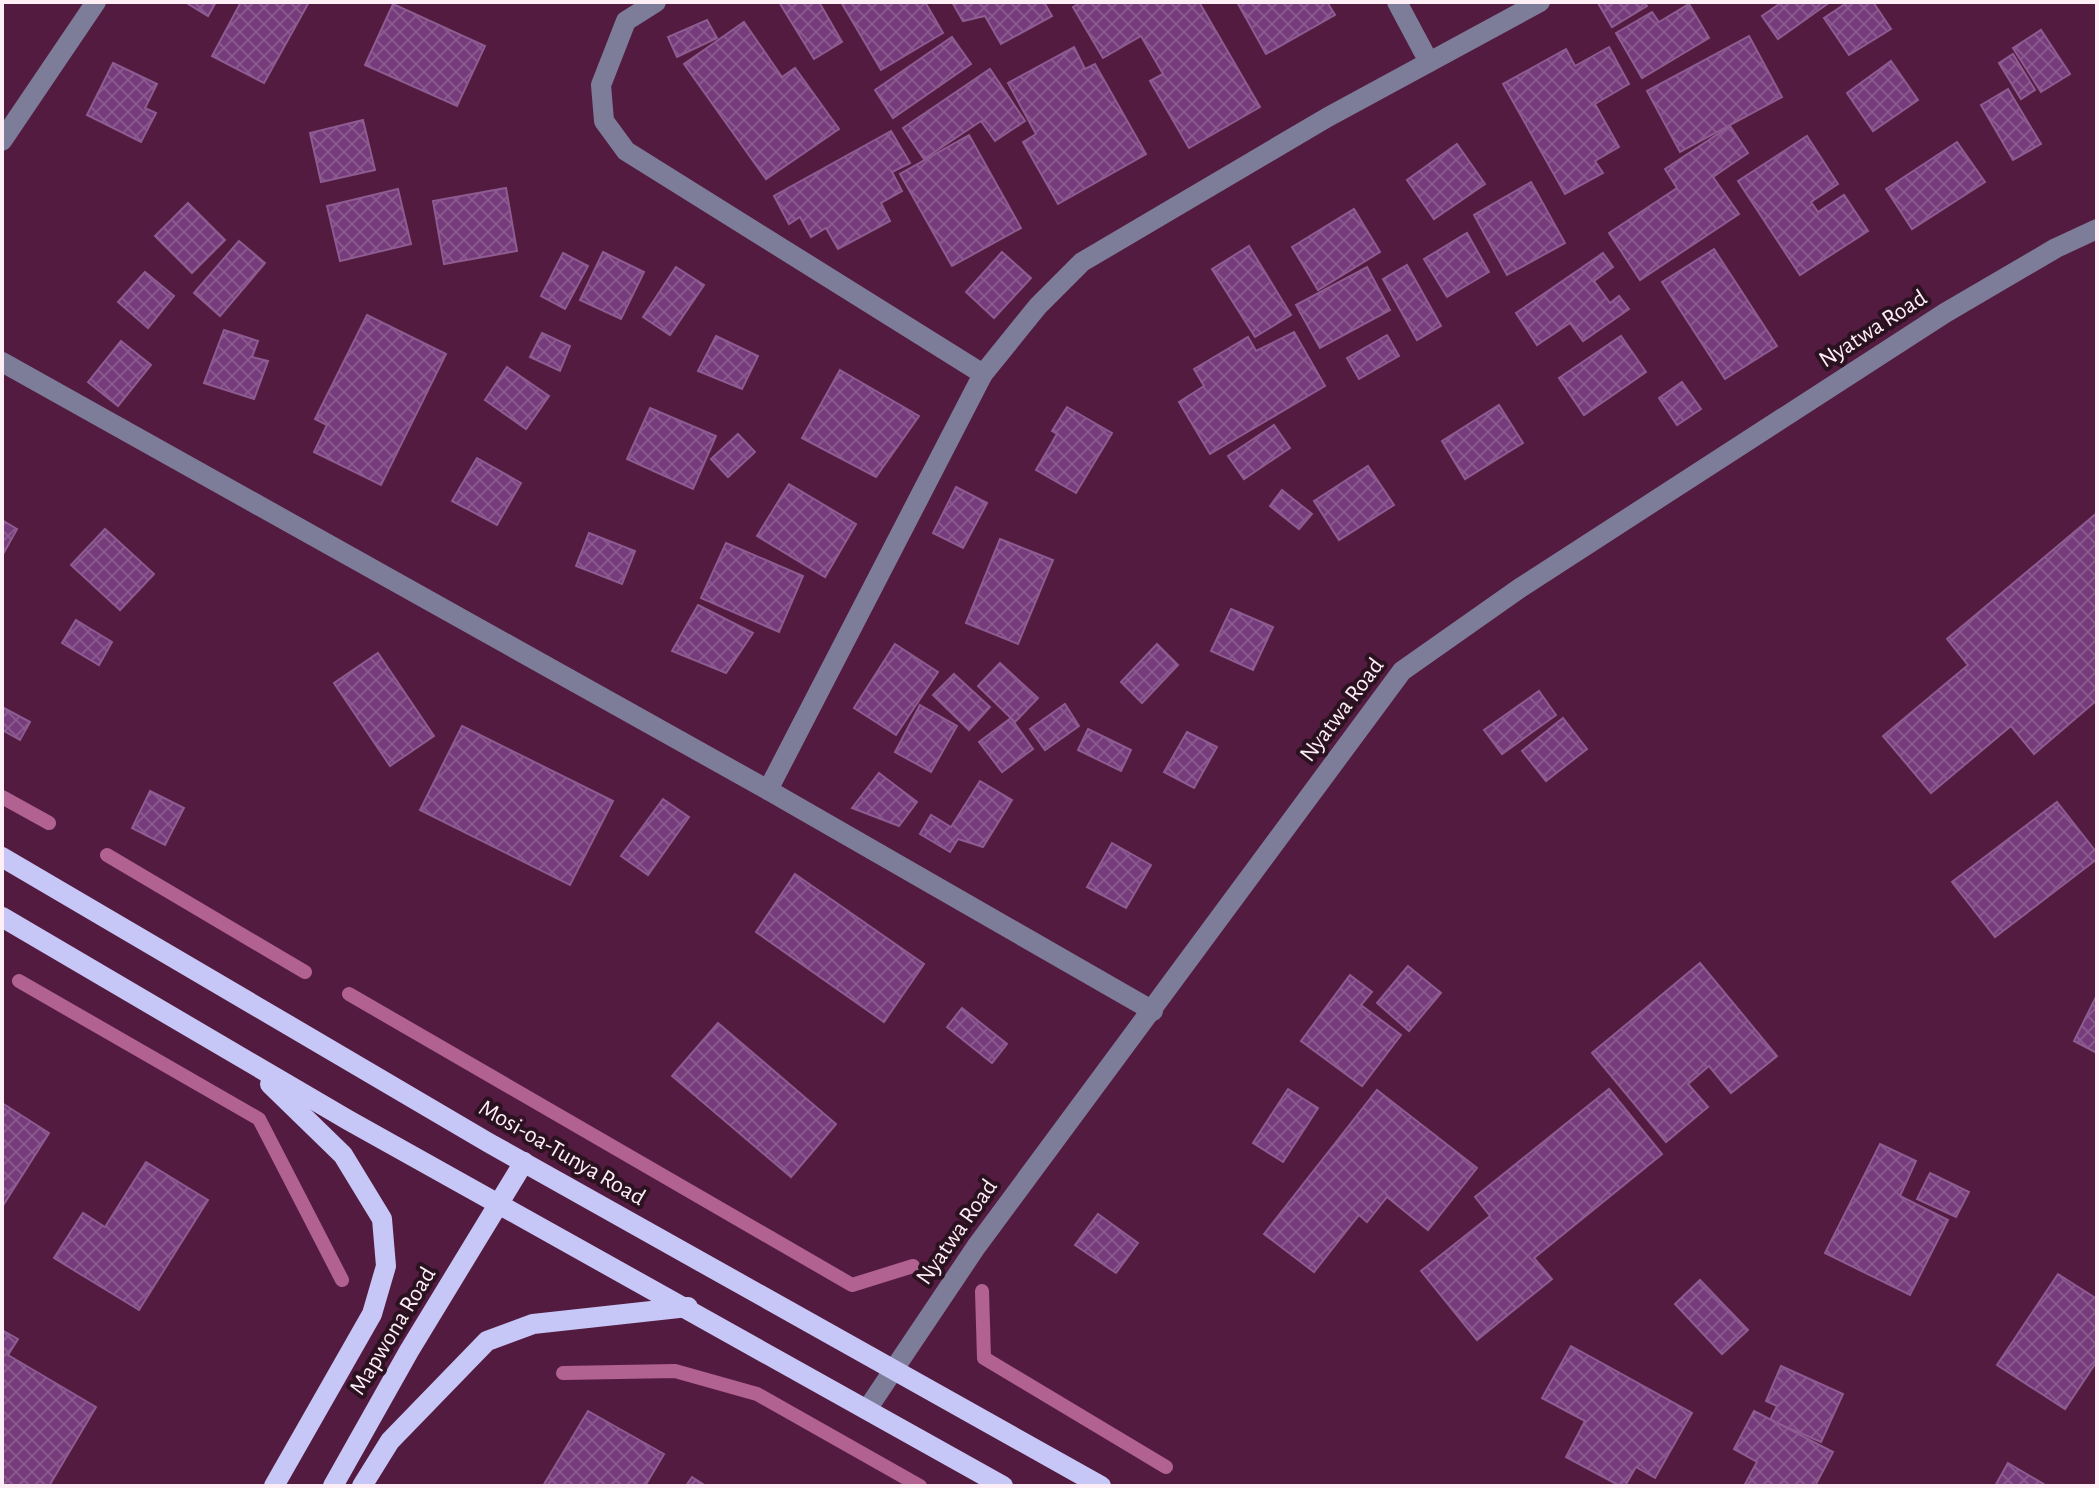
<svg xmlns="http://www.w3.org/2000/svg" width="2099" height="1488" font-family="'Alegreya Sans',sans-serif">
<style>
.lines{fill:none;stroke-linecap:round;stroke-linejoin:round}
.stream{stroke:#b16291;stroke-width:14}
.building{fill:url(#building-cross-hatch);stroke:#8d5c91;stroke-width:2}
.minor{stroke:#7d7d9a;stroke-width:20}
.major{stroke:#c6c7f6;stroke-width:20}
.labels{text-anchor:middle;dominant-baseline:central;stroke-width:8;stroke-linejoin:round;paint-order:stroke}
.street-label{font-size:24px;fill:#feeff7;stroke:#2b1221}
</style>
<defs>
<pattern id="building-cross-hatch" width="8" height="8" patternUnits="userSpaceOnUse" patternTransform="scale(2)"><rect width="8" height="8" fill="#753b7a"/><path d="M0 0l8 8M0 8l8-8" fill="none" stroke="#8a588e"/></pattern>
</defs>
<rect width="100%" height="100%" fill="#541b40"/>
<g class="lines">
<g class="stream">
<path d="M2 797 49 823"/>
<path d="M107 855 305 972"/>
<path d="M19 981 259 1119 342 1280"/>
<path d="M349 994 852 1285 913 1266"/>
<path d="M982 1291 984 1358 1166 1467"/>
<path d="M563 1373 675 1371 757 1394 920 1486"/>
</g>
</g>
<g class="building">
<path d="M185 2H216L208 16Z"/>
<path d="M241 2H309L264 83 212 56Z"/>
<path d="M779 2H819L842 42 814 59Z"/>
<path d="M841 2H925L943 33 881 70Z"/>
<path d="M952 2H1044L1052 16 1001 44 985 16 963 21Z"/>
<path d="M1081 2H1199L1260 107 1189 148 1150 81 1163 74 1141 36 1103 58 1073 7Z"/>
<path d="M1237 2H1327L1335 15 1266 54Z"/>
<path d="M1644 2 1647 6 1612 27 1598 3Z"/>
<path d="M1782 2H1830L1778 39 1762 16Z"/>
<path d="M1848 2H1873L1891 29 1849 55 1824 18Z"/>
<path d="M393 4 485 46 457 106 365 65Z"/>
<path d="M1689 4 1709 38 1642 78 1616 33 1652 12 1659 22Z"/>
<path d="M707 20 717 38 677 57 668 37Z"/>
<path d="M744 22 782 77 795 68 839 129 766 179 684 64Z"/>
<path d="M2041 30 2070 74 2041 92 2013 48Z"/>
<path d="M1749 36 1782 97 1680 152 1647 91Z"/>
<path d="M952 37 971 64 893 118 875 90Z"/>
<path d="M1074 47 1085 69 1095 64 1146 154 1058 204 1023 142 1036 134 1008 83Z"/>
<path d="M1609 47 1629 84 1595 104 1619 147 1595 161 1603 173 1565 194 1503 84 1566 49 1575 66Z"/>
<path d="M2013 54 2035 90 2021 99 1999 63Z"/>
<path d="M1891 61 1918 100 1873 131 1847 93Z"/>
<path d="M113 63 157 84 145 108 156 113 141 142 87 115Z"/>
<path d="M990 69 1025 121 995 141 981 121 924 159 903 128Z"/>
<path d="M2008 89 2041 144 2013 160 1981 105Z"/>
<path d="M363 120 375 170 321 182 310 133Z"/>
<path d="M1730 126 1748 153 1713 177 1739 214 1640 280 1609 233 1677 188 1665 169Z"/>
<path d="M891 131 910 163 892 172 902 191 881 203 890 221 838 249 826 228 811 237 800 217 789 224 774 196Z"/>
<path d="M969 135 1021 228 952 266 900 174Z"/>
<path d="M1807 136 1838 184 1811 202 1818 212 1844 195 1868 231 1800 275 1738 181Z"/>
<path d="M1957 142 1985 182 1912 229 1886 189Z"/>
<path d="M1457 144 1485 184 1434 219 1407 180Z"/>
<path d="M1531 182 1565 243 1507 275 1474 215Z"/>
<path d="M506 188 517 251 444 264 433 201Z"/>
<path d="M398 189 411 244 340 261 327 206Z"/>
<path d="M188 203 225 240 192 273 155 236Z"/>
<path d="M1354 209 1380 252 1318 290 1292 247Z"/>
<path d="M1467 233 1489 272 1447 297 1424 259Z"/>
<path d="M239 241 265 263 220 316 194 293Z"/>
<path d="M1249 246 1291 315 1255 337 1212 269Z"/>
<path d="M1714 249 1777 346 1725 379 1662 282Z"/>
<path d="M603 252 644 272 621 319 580 300Z"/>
<path d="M1002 252 1031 278 994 318 966 292Z"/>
<path d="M563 253 588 266 565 309 541 296Z"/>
<path d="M1603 253 1613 267 1594 281 1610 303 1619 296 1629 309 1583 341 1570 323 1537 345 1516 313Z"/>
<path d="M1407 265 1441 326 1417 340 1383 279Z"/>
<path d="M676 267 704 285 670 335 643 317Z"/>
<path d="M1367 267 1390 310 1320 348 1296 305Z"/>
<path d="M145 272 174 296 148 328 118 302Z"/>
<path d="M367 315 446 354 381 485 314 452 327 425 315 419Z"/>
<path d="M224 330 258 341 252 357 268 361 254 399 204 383Z"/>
<path d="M1294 332 1325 386 1210 454 1179 402 1204 386 1194 369 1248 337 1256 351Z"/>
<path d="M542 333 570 346 560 371 530 357Z"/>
<path d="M1387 335 1399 356 1359 379 1347 358Z"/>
<path d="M716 336 758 356 742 389 698 371Z"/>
<path d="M1621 336 1646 372 1584 415 1559 378Z"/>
<path d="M121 341 151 365 118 406 88 382Z"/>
<path d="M507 367 549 396 526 429 485 400Z"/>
<path d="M840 370 919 416 876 477 802 438Z"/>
<path d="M1682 382 1701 409 1677 425 1659 398Z"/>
<path d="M1499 405 1523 443 1465 479 1442 441Z"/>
<path d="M1067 407 1112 433 1076 493 1036 470 1057 434 1052 431Z"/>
<path d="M650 408 716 436 693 489 627 459Z"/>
<path d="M1274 425 1290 448 1244 479 1228 456Z"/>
<path d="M738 434 755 452 728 477 711 459Z"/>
<path d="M477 458 521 483 497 525 452 501Z"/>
<path d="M1368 466 1394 505 1339 540 1314 501Z"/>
<path d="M789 484 856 524 825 577 757 536Z"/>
<path d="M956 487 987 503 963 548 933 533Z"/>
<path d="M1282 490 1312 514 1299 529 1270 506Z"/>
<path d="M2097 513V700L2034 754 2011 726 1931 793 1883 736 1968 665 1947 639Z"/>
<path d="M2 520 17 529 2 556Z"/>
<path d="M105 529 154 574 120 610 71 565Z"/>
<path d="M589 533 635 551 622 584 576 566Z"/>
<path d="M1000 539 1053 560 1018 644 966 623Z"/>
<path d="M726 543 803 576 779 632 701 598Z"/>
<path d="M698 605 753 633 726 673 672 651Z"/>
<path d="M1231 609 1273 627 1253 670 1211 651Z"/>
<path d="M76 620 112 642 99 665 62 643Z"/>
<path d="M895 644 938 672 896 735 854 708Z"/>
<path d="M1157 644 1178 665 1142 703 1121 682Z"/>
<path d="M378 653 434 736 390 766 334 683Z"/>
<path d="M1000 663 1038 698 1015 722 978 686Z"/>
<path d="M954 674 990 707 969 730 933 695Z"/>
<path d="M1539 691 1556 715 1502 754 1484 730Z"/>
<path d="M1065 704 1079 726 1045 750 1030 729Z"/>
<path d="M920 705 957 726 931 772 895 752Z"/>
<path d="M2 707 30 722 20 740 2 730Z"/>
<path d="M1011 718 1033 749 1002 772 979 742Z"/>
<path d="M1563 718 1587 749 1546 781 1522 751Z"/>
<path d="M462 726 613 801 570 885 420 810Z"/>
<path d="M1088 729 1131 750 1121 771 1078 750Z"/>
<path d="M1187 732 1217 747 1194 788 1164 772Z"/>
<path d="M879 773 917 802 899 826 852 808Z"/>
<path d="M980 781 1012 800 983 847 958 839 950 852 920 834 931 815 951 827Z"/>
<path d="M150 791 184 808 165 845 132 828Z"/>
<path d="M663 799 689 817 648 875 621 856Z"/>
<path d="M2057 802 2097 853V859L1995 937 1952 882Z"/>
<path d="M1112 843 1151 865 1126 908 1087 887Z"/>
<path d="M795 874 924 964 884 1022 756 932Z"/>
<path d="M1700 963 1777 1056 1731 1093 1709 1066 1688 1084 1708 1107 1666 1142 1592 1053Z"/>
<path d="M1408 966 1441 993 1409 1031 1377 1003Z"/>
<path d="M1350 975 1372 992 1361 1005 1401 1035 1362 1086 1301 1041Z"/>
<path d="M2097 995V1053L2074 1041Z"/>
<path d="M962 1008 1007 1044 992 1063 947 1027Z"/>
<path d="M718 1023 836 1124 791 1177 672 1076Z"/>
<path d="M1288 1089 1318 1108 1283 1162 1253 1143Z"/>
<path d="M1609 1089 1662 1154 1534 1258 1552 1279 1477 1340 1421 1271 1490 1216 1475 1197Z"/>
<path d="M1377 1090 1477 1168 1428 1230 1387 1197 1367 1222 1359 1215 1314 1272 1264 1234Z"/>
<path d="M2 1103 49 1133 2 1207Z"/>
<path d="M1880 1144 1916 1161 1900 1196 1948 1220 1910 1295 1825 1253Z"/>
<path d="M146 1162 208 1200 139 1310 54 1258 83 1213 105 1227Z"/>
<path d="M1930 1173 1969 1192 1956 1217 1917 1199Z"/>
<path d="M1098 1214 1138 1243 1116 1273 1075 1245Z"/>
<path d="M2058 1274 2097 1299V1361L2065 1409 1997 1365Z"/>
<path d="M1700 1280 1748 1330 1722 1354 1675 1304Z"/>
<path d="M2 1330 18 1339 8 1355 96 1407 49 1486H2Z"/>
<path d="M1571 1346 1692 1413 1655 1478 1636 1467 1625 1486H1620L1566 1457 1585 1421 1542 1398Z"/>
<path d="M1781 1366 1843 1394 1821 1442 1770 1420 1777 1406 1766 1401Z"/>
<path d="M588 1411 664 1454 645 1486H543Z"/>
<path d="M1754 1411 1833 1452 1815 1486H1744L1757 1462 1734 1449Z"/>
<path d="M2008 1463 2047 1486H1995Z"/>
<path d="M692 1477 706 1486H686Z"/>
</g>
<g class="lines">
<g class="minor">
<path d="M656 2 626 21 601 85 604 121 626 151 983 374"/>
<path d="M1397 2 1429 62"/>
<path d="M2 141 96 2"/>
<path d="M2 362 768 790 1153 1011"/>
<path d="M768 790 983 374 1038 306 1082 262 1328 117 1540 2"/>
<path d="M868 1408 976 1247 1402 671 1520 588 1945 313 2056 248 2097 229"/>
</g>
<g class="major">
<path d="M2 857 489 1143 1101 1486"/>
<path d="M2 917 348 1120 1003 1486"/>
<path d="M270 1084 343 1155 382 1219 386 1266 372 1314 274 1486"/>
<path d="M333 1486 409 1351 524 1162"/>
<path d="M362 1486 390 1441 487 1341 533 1324 688 1307"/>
</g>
</g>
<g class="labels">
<g class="street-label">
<text transform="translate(1873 329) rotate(-33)">Nyatwa Road</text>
<text transform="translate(1342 710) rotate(-53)">Nyatwa Road</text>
<text transform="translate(562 1153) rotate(30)">Mosi-oa-Tunya Road</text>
<text transform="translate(957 1232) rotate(-55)">Nyatwa Road</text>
<text transform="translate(393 1331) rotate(-59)">Mapwona Road</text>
</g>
</g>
<rect width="2099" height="1488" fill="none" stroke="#feeff7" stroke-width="8"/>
</svg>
